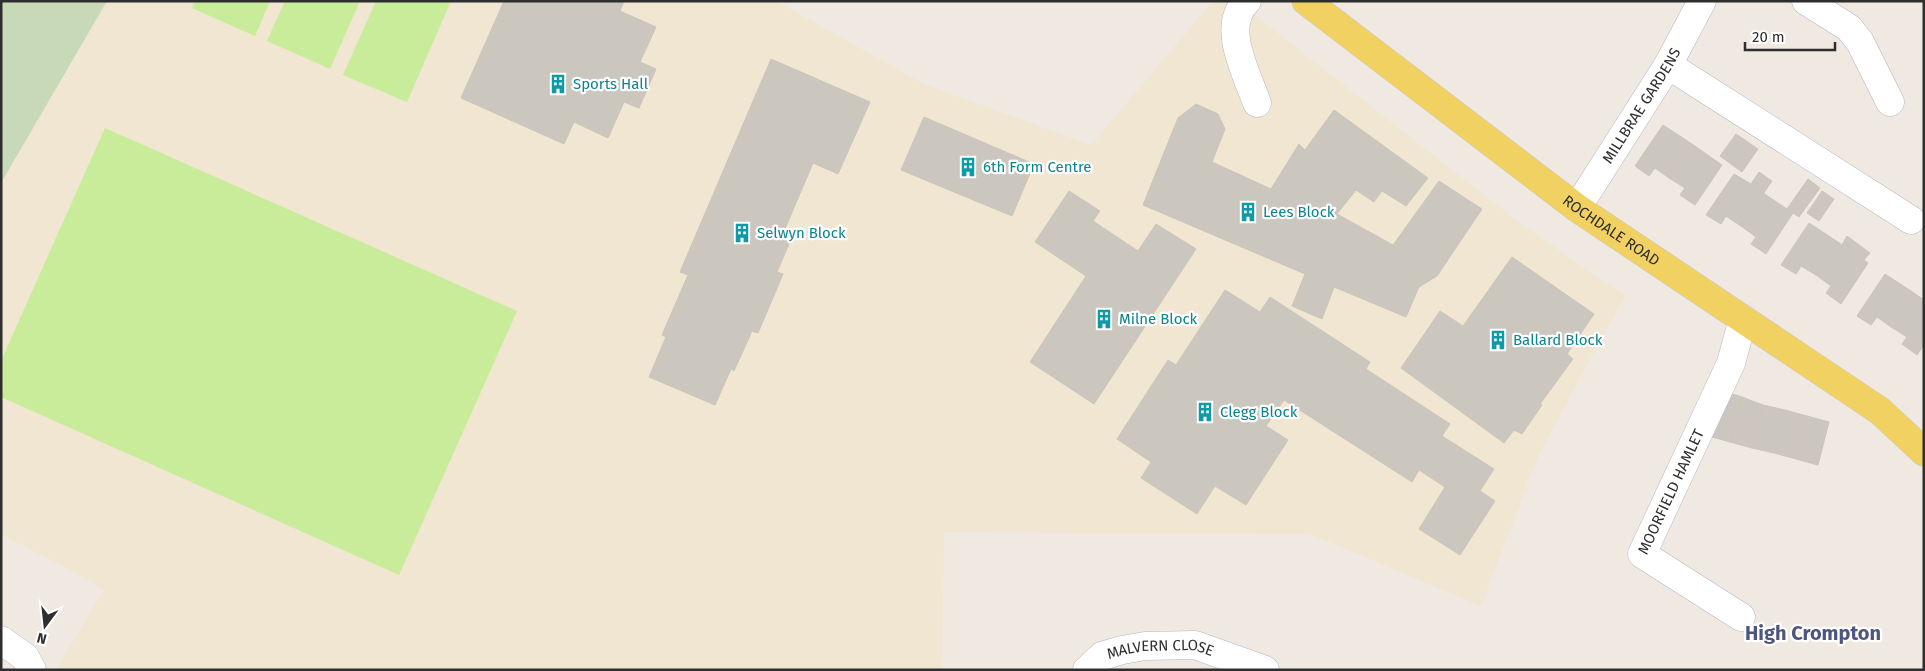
<svg xmlns="http://www.w3.org/2000/svg" width="1925" height="671" font-family="'Fira Sans',sans-serif">
<style>
.education{fill:#f0e6d1}
.cemetery{fill:#c8d9b8}
.pitch{fill:#c9ec9a}
.building{fill:#cbc7bf;stroke:#cbc5ba}
.lines{fill:none;stroke-linecap:round;stroke-linejoin:round}
.minor-casing{stroke:#b4b7c1;stroke-width:29}
.major-casing{stroke:#c9c9c9;stroke-width:29}
.minor{stroke:#fff;stroke-width:28}
.major{stroke:#f2d163;stroke-width:28}
.labels{text-anchor:middle;dominant-baseline:central;stroke-width:4.5;stroke-linejoin:round;paint-order:stroke}
.culture-label{font-size:15px;fill:#0d838f;stroke:#fff;text-anchor:start}
.street-label{font-size:15px;fill:#2e2e2e;stroke:#fff}
.district-label{font-size:20px;font-weight:bold;fill:#4d5680;stroke:#fff}
</style>
<rect width="100%" height="100%" fill="#efe9e1"/>
<path class="education" d="M107 1H776L924 84 1091 145 1213 1H1237L1525 227 1625 295 1539 454 1481 606 1310 534 944 532 942 670H56L104 590 72 571 1 534V183Z"/>
<path class="cemetery" d="M1 1H107L1 183Z"/>
<g class="pitch">
<path d="M195 1H270L255 36 192 8Z"/>
<path d="M285 1H360L330 69 267 41Z"/>
<path d="M376 1H451L407 102 343 75Z"/>
<path d="M105 128 517 311 399 575 1 397V361Z"/>
</g>
<g class="building">
<path d="M504 1H624L620 11 656 27 640 62 656 69 639 108 624 102 608 138 574 122 564 144 461 98Z"/>
<path d="M771 59 870 102 838 174 813 163 784 231 793 235 777 272 783 274 758 333 752 331 734 371 731 369 715 405 649 377 666 337 662 335 688 275 680 272Z"/>
<path d="M1196 104 1218 114 1225 129 1212 162 1271 189 1299 144 1305 150 1334 110 1428 178 1406 206 1382 191 1374 202 1356 190 1337 214 1393 245 1439 181 1482 209 1437 276 1419 287 1406 317 1334 287 1322 319 1292 306 1305 274 1143 205 1178 118Z"/>
<path d="M924 117 1034 164 1012 216 901 170Z"/>
<path d="M1663 125 1692 144 1669 178 1655 168 1649 176 1635 166Z"/>
<path d="M1736 134 1758 149 1742 172 1720 156Z"/>
<path d="M1692 144 1722 165 1695 205 1680 195 1685 188 1669 178Z"/>
<path d="M1759 172 1772 181 1741 226 1726 216 1721 224 1706 215 1734 174 1751 184Z"/>
<path d="M1808 179 1820 188 1799 217 1787 209Z"/>
<path d="M1069 191 1100 211 1093 221 1138 251 1156 224 1196 249 1094 404 1030 362 1086 276 1035 242Z"/>
<path d="M1822 191 1834 199 1819 221 1807 213Z"/>
<path d="M1763 193 1793 213 1766 254 1751 244 1756 237 1741 226Z"/>
<path d="M1809 223 1838 242 1816 275 1801 266 1796 274 1781 265Z"/>
<path d="M1847 236 1870 253 1864 260 1868 263 1841 304 1826 293 1831 286 1816 275 1838 242 1842 245Z"/>
<path d="M1512 257 1594 314 1567 354 1573 359 1540 404 1542 405 1522 434 1514 430 1504 443 1401 368 1440 311 1463 326Z"/>
<path d="M1885 274 1914 293 1891 327 1877 317 1871 325 1857 316Z"/>
<path d="M1225 290 1260 312 1270 297 1370 362 1366 369 1450 424 1442 436 1494 469 1480 491 1495 501 1460 555 1419 529 1445 487 1419 470 1412 482 1284 400 1266 426 1288 440 1246 505 1215 486 1197 514 1141 478 1151 462 1117 439 1168 360 1176 365Z"/>
<path d="M1914 293 1924 300V345L1917 355 1902 344 1907 337 1891 327Z"/>
<path d="M1720 390 1742 397 1730 442 1705 435Z"/>
<path d="M1742 397 1763 405 1752 448 1730 442Z"/>
<path d="M1763 405 1785 410 1774 453 1752 448Z"/>
<path d="M1785 410 1807 416 1796 459 1774 453Z"/>
<path d="M1807 416 1829 422 1818 465 1796 459Z"/>
</g>
<g class="lines">
<defs>
<g id="minor">
<path d="M1247 1C1220 26 1247 74 1257 103"/>
<path d="M1806 1 1849 28 1860 42 1890 102"/>
<path d="M1668 65 1911 220"/>
<path id="s1" d="M1577 208 1668 65 1702 1"/>
<path id="s2" d="M1741 617 1642 554 1731 363 1743 319"/>
<path d="M1 640 25 657 32 670"/>
<path id="s3" d="M1087 670 1102 656 1122 650 1145 646 1195 645 1265 670"/>
</g>
<g id="major">
<path id="s4" d="M1306 1 1577 208 1880 411 1924 452"/>
</g>
</defs>
<use href="#minor" class="minor-casing"/>
<use href="#major" class="major-casing"/>
<use href="#minor" class="minor"/>
<use href="#major" class="major"/>
</g>
<defs>
<symbol id="building-bare" viewBox="-9 -9 18 18"><path d="M-4-6H4V6H1V3H-1V6H-4ZM-2.5-4.3h1.7v1.8h-1.7ZM.8-4.3h1.7v1.8H.8ZM-2.5-1h1.7V.8h-1.7ZM.8-1h1.7V.8H.8Z" fill="#0f9aa8" stroke="#fff" stroke-width="2.5" paint-order="stroke"/></symbol>
</defs>
<g fill-rule="evenodd">
<use href="#building-bare" x="544" y="70" width="28" height="28"/>
<use href="#building-bare" x="954" y="153" width="28" height="28"/>
<use href="#building-bare" x="1234" y="198" width="28" height="28"/>
<use href="#building-bare" x="728" y="219" width="28" height="28"/>
<use href="#building-bare" x="1090" y="305" width="28" height="28"/>
<use href="#building-bare" x="1484" y="326" width="28" height="28"/>
<use href="#building-bare" x="1191" y="398" width="28" height="28"/>
</g>
<g class="labels">
<g class="culture-label">
<text x="573" y="84">Sports Hall</text>
<text x="983" y="167">6th Form Centre</text>
<text x="1263" y="212">Lees Block</text>
<text x="757" y="233">Selwyn Block</text>
<text x="1119" y="319">Milne Block</text>
<text x="1513" y="340">Ballard Block</text>
<text x="1220" y="412">Clegg Block</text>
</g>
<g class="street-label">
<text stroke="none"><textPath href="#s1" startOffset="121">MILLBRAE GARDENS</textPath></text>
<text stroke="none"><textPath href="#s4" startOffset="382">ROCHDALE ROAD</textPath></text>
<text stroke="none"><textPath href="#s2" startOffset="186">MOORFIELD HAMLET</textPath></text>
<text stroke="none"><textPath href="#s3" startOffset="80">MALVERN CLOSE</textPath></text>
</g>
<g class="district-label">
<text x="1813" y="633">High Crompton</text>
</g>
</g>
<rect width="1925" height="671" fill="none" stroke="#2e2e2e" stroke-width="5"/>
<g transform="translate(45 626) rotate(195)" stroke="#ffffff" stroke-width="4" paint-order="stroke">
<path d="M0-4L9 19L0 12L-9 19Z" fill="#2e2e2e"/>
<text y="-8" font-size="14" font-weight="bold" text-anchor="middle" fill="#2e2e2e">N</text>
</g>
<path d="M1745 42v8h90v-8" fill="none" stroke="#2e2e2e" stroke-width="2.5"/>
<text x="1752" y="42" font-size="15" fill="#2e2e2e" stroke="#ffffff" stroke-width="4" paint-order="stroke">20 m</text>
</svg>
